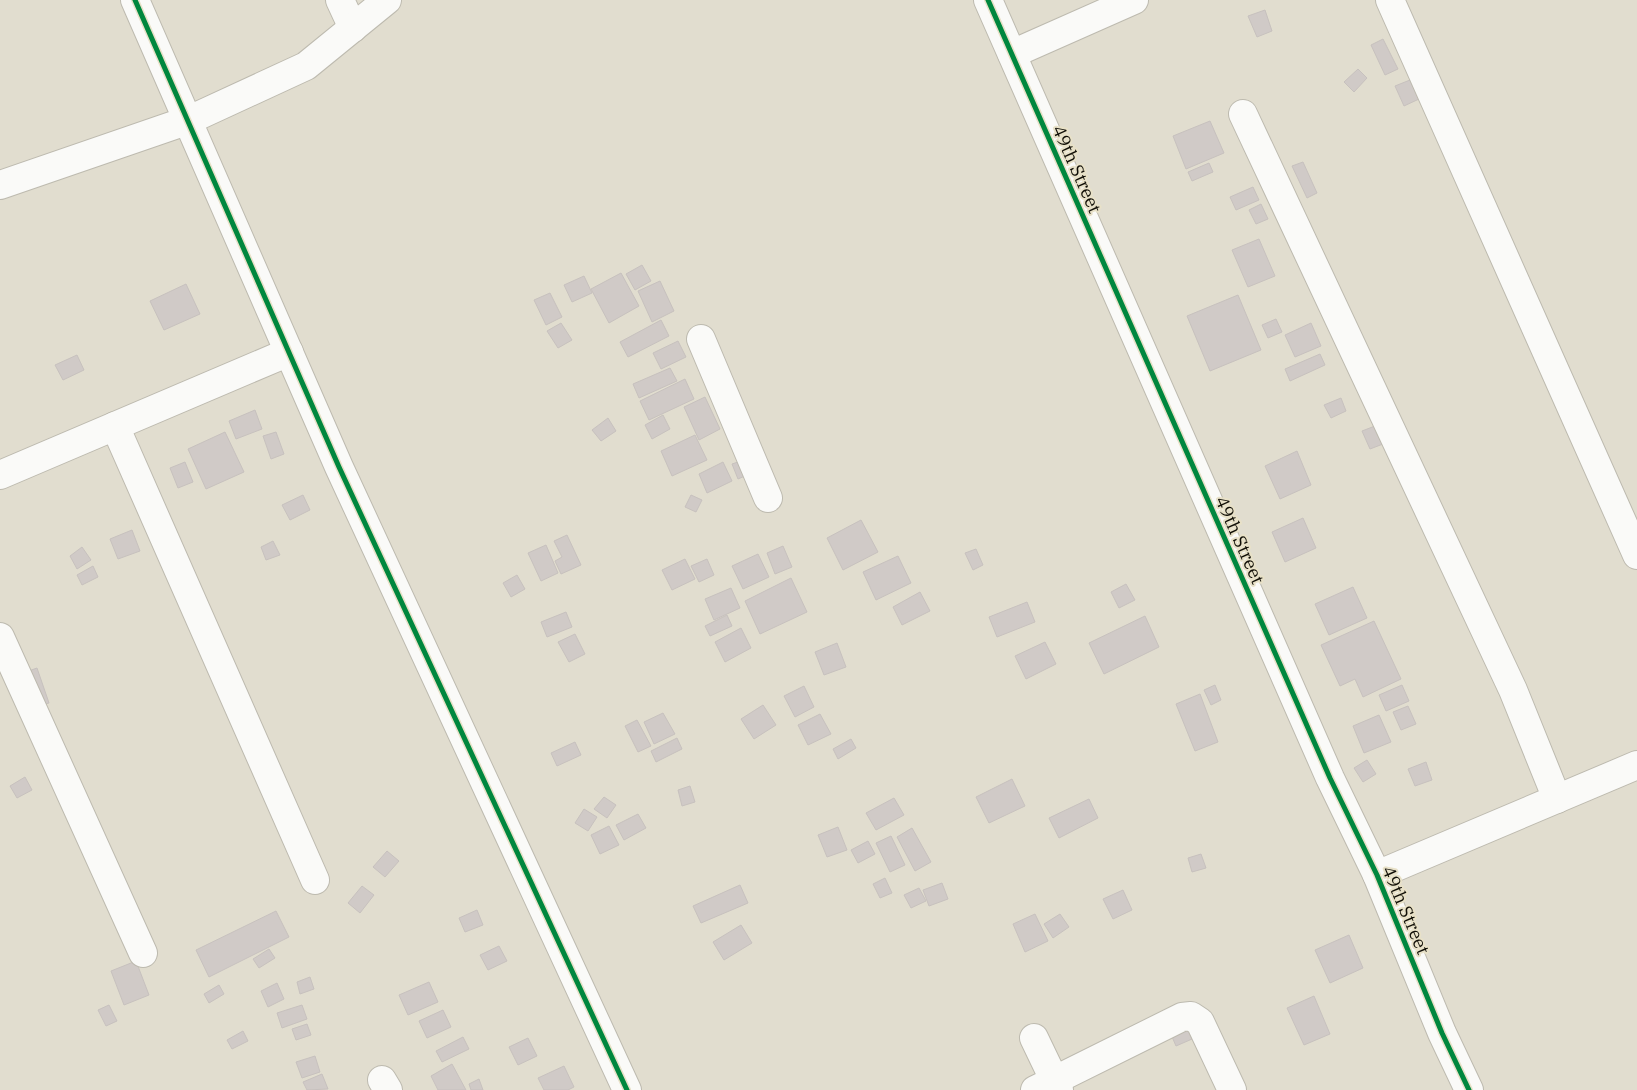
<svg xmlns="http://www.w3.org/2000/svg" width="1637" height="1090" font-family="'IBM Plex Serif',serif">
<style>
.building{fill:#d0cac7;stroke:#c7c1be}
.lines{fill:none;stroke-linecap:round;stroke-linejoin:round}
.street-casing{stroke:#bdbaaf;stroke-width:30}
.street{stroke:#fafaf8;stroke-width:28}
.cycleway-casing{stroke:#e8e1c8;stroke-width:8}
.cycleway{stroke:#00873e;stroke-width:5}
.labels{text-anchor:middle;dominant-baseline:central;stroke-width:4;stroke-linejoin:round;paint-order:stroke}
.street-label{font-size:18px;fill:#100e06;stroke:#e8e1c8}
</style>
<rect width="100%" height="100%" fill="#e1ddcf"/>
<g class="building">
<path d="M1265 10 1272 31 1257 37 1248 16Z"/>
<path d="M1383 39 1398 69 1385 75 1371 45Z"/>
<path d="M1358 69 1367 78 1354 92 1344 82Z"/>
<path d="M1410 80 1419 99 1404 106 1395 86Z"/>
<path d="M1210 121 1224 153 1186 169 1173 136Z"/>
<path d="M1303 162 1317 193 1307 198 1292 166Z"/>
<path d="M1209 163 1213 172 1192 181 1188 172Z"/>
<path d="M1253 187 1259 200 1236 210 1230 197Z"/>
<path d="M1261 204 1268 219 1256 224 1249 210Z"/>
<path d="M1259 239 1275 276 1248 287 1232 250Z"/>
<path d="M642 265 651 281 635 290 626 274Z"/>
<path d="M621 273 639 306 609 323 591 289Z"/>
<path d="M584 276 592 293 572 302 564 285Z"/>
<path d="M660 281 674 311 652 322 638 291Z"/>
<path d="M186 284 200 314 164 330 150 301Z"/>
<path d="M550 293 562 317 546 325 534 300Z"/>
<path d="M1238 295 1261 350 1210 371 1187 316Z"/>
<path d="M1276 319 1282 332 1268 338 1262 325Z"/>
<path d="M661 320 669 336 628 357 620 342Z"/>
<path d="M561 323 572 340 558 348 547 331Z"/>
<path d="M1311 323 1321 346 1295 357 1285 335Z"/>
<path d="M678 341 686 357 661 369 653 353Z"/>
<path d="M1320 354 1325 365 1290 381 1285 369Z"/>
<path d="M77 355 84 370 63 380 55 365Z"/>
<path d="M670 368 677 381 639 398 633 384Z"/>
<path d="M685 379 694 399 649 420 640 401Z"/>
<path d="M705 397 720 429 699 440 684 407Z"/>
<path d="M1341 398 1346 411 1331 418 1324 405Z"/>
<path d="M255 410 262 429 236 439 229 421Z"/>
<path d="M663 415 670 429 652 439 645 425Z"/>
<path d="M608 418 616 431 601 441 592 430Z"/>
<path d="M1375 426 1383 444 1370 449 1362 431Z"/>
<path d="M225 432 244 472 206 489 188 449Z"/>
<path d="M276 432 284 454 271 459 263 436Z"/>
<path d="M695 435 707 460 672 476 661 451Z"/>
<path d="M1297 451 1311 485 1280 499 1265 466Z"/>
<path d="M747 459 752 473 738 479 732 464Z"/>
<path d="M185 462 193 482 178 488 170 468Z"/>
<path d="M723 462 732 481 707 493 699 474Z"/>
<path d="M303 495 310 510 290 520 282 505Z"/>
<path d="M691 495 702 500 696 512 685 507Z"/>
<path d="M1303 518 1316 548 1285 562 1272 532Z"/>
<path d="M861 520 878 552 843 570 827 538Z"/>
<path d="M132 530 140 551 118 559 110 539Z"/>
<path d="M567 535 581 565 561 574 555 561 562 557 554 541Z"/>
<path d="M273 541 280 555 266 560 261 547Z"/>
<path d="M546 545 558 573 541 581 528 553Z"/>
<path d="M783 546 792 567 775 574 767 553Z"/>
<path d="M82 547 91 560 77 569 70 556Z"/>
<path d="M976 549 983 565 973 570 965 553Z"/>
<path d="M758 554 769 577 743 589 732 566Z"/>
<path d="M898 556 911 583 876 600 863 572Z"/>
<path d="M685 559 695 579 672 590 662 570Z"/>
<path d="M707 559 714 575 699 582 691 566Z"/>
<path d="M93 566 98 577 82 585 77 575Z"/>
<path d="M517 575 525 589 511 597 503 583Z"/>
<path d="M791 578 807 612 760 634 745 601Z"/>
<path d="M1126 584 1135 600 1119 608 1111 592Z"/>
<path d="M1353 587 1367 618 1329 635 1315 604Z"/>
<path d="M731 588 740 608 714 620 705 599Z"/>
<path d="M920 592 930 611 902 625 893 607Z"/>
<path d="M1027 602 1035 622 997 637 989 617Z"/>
<path d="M566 612 572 627 547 637 541 622Z"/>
<path d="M727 615 732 626 710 636 705 626Z"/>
<path d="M1145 616 1159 647 1104 674 1089 643Z"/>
<path d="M1374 621 1401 679 1363 697 1355 679 1340 686 1321 645Z"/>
<path d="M741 628 751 648 725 662 715 642Z"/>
<path d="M575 634 585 654 569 662 558 642Z"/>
<path d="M1045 642 1056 664 1026 679 1015 656Z"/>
<path d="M837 643 846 667 824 675 815 652Z"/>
<path d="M37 668 49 703 38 706 26 672Z"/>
<path d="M1215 685 1221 700 1211 705 1204 690Z"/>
<path d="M1402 685 1409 701 1386 711 1379 695Z"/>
<path d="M804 686 814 707 795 717 784 696Z"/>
<path d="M1200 694 1218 742 1195 751 1176 704Z"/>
<path d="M763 705 776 725 754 739 741 719Z"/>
<path d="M1408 706 1416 724 1401 730 1393 712Z"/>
<path d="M663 713 675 734 654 744 644 722Z"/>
<path d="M820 714 831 734 808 745 798 725Z"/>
<path d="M1379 715 1391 742 1364 753 1353 726Z"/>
<path d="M637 720 651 746 638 752 625 726Z"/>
<path d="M677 738 682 749 656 762 651 751Z"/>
<path d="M851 739 856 748 838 759 833 749Z"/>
<path d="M575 742 581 755 557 766 551 753Z"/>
<path d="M1367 760 1376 774 1363 782 1354 768Z"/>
<path d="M1426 762 1432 780 1415 786 1408 769Z"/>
<path d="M25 777 32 790 17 798 10 786Z"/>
<path d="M1012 779 1025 806 989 823 976 797Z"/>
<path d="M690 786 695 802 682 806 678 790Z"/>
<path d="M604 797 616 805 607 818 594 809Z"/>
<path d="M894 798 904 815 876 830 866 813Z"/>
<path d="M1089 799 1098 818 1059 838 1049 818Z"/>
<path d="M584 809 597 817 588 831 575 823Z"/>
<path d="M638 814 646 828 624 840 616 825Z"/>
<path d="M609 826 619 845 600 854 591 835Z"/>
<path d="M838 827 847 850 827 857 818 835Z"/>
<path d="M912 828 931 862 915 871 897 837Z"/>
<path d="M891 836 905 865 890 872 876 843Z"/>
<path d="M868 841 875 854 858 863 851 850Z"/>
<path d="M387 851 399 861 385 877 373 867Z"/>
<path d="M1201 854 1206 868 1192 872 1188 858Z"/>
<path d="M885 878 892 893 880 898 873 884Z"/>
<path d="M942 883 948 899 929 906 923 890Z"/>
<path d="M740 885 748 903 701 923 693 906Z"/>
<path d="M362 886 374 895 360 913 348 903Z"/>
<path d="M919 888 926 901 911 908 904 895Z"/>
<path d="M1123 890 1132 910 1113 919 1103 899Z"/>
<path d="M477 910 483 925 465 932 459 918Z"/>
<path d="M276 911 289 937 209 977 196 950Z"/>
<path d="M1035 914 1048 941 1025 952 1013 924Z"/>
<path d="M1060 914 1069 927 1053 938 1044 924Z"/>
<path d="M741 925 752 943 724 960 713 942Z"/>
<path d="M1349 935 1363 968 1330 983 1315 950Z"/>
<path d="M499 946 507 961 488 970 480 955Z"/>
<path d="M269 949 275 958 259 968 253 959Z"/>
<path d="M136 961 149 995 124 1005 111 971Z"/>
<path d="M310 977 314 989 300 994 297 982Z"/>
<path d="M429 982 438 1002 408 1015 399 995Z"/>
<path d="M277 983 284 999 268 1007 261 991Z"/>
<path d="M219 985 224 994 209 1003 204 994Z"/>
<path d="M1314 996 1330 1034 1304 1045 1287 1008Z"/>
<path d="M109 1005 117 1021 106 1026 98 1010Z"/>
<path d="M302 1005 307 1019 282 1028 277 1013Z"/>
<path d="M443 1010 451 1027 427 1038 419 1021Z"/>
<path d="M1192 1021 1199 1036 1176 1046 1170 1032Z"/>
<path d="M307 1024 311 1035 296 1040 292 1029Z"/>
<path d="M243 1031 248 1041 232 1049 227 1040Z"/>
<path d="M463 1037 469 1049 442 1062 436 1051Z"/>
<path d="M528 1038 537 1056 518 1065 509 1047Z"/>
<path d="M315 1056 320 1072 302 1078 296 1062Z"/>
<path d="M452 1064 466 1090H438L431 1076Z"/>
<path d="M564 1066 574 1087 568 1090H544L538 1078Z"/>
<path d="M322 1074 328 1089 307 1090 303 1082Z"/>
<path d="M479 1079 483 1090H471L469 1084Z"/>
</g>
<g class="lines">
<defs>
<g id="street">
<path d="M135 0 339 467 627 1090"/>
<path d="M340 0 353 28"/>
<path d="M988 0 1330 778 1377 875 1442 1033 1469 1090"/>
<path d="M1390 0 1637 555"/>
<path d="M1012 54 1134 0"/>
<path d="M1243 114 1513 690 1557 799"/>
<path d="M0 185 189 120 306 66 387 0"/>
<path d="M701 339 768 498"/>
<path d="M115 426 315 880"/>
<path d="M0 475 289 352"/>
<path d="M0 637 143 953"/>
<path d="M1377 875 1637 765"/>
<path d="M1034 1038 1059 1090"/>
<path d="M382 1080 388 1090"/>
<path d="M1035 1090 1182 1017 1191 1016 1200 1022 1232 1090"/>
</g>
</defs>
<use href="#street" class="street-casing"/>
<use href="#street" class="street"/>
<defs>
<g id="cycleway">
<path d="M135 0 339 467 627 1090"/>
<path d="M988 0 1330 778 1377 875 1442 1033 1469 1090"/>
</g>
</defs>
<use href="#cycleway" class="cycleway-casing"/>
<use href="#cycleway" class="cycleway"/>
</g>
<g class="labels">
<g class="street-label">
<text transform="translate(1077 169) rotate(66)">49th Street</text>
<text transform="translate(1240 540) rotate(66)">49th Street</text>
<text transform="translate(1406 910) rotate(67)">49th Street</text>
</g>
</g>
</svg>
